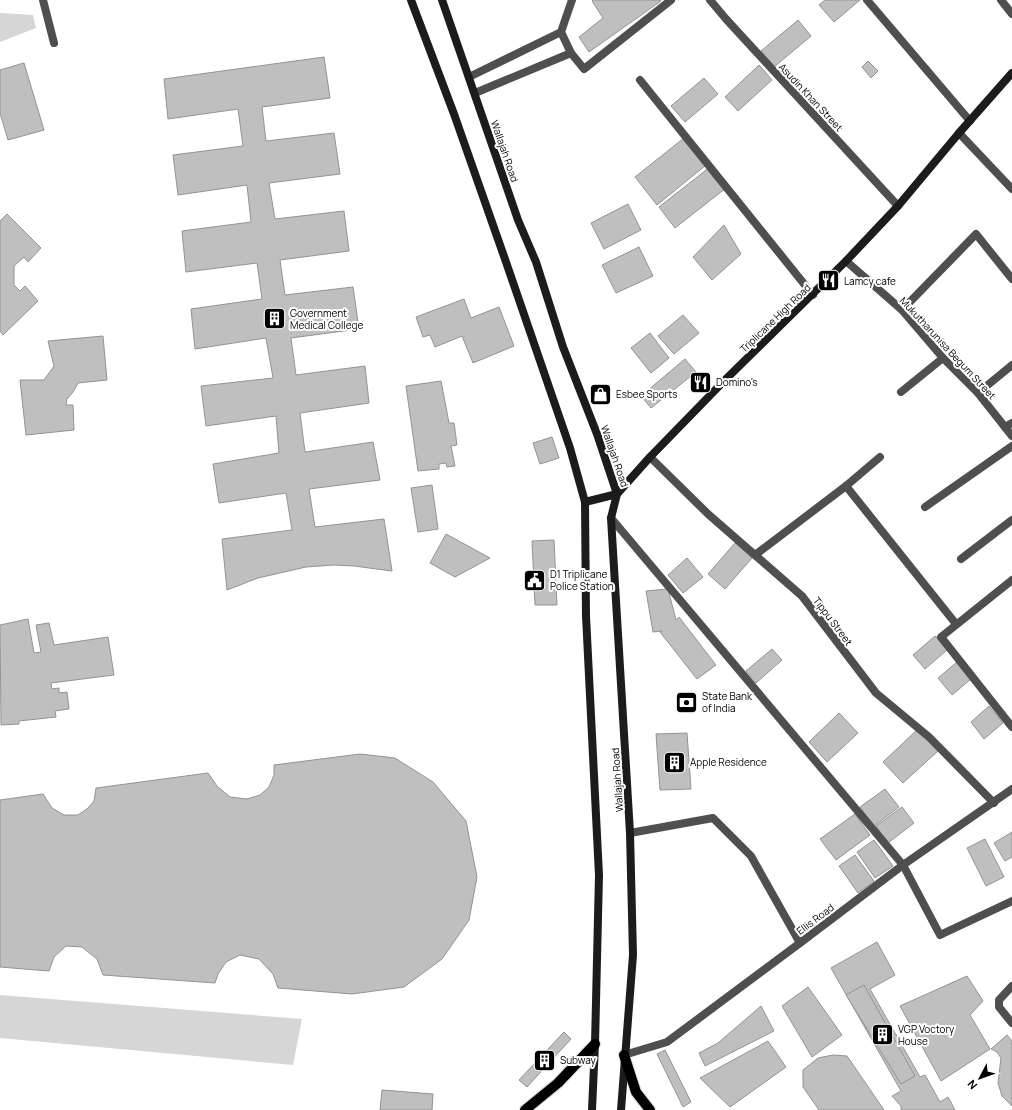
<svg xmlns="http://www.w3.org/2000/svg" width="1012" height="1110" font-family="Manrope,sans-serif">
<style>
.green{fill:#d6d6d6}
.building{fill:#bfbfbf;stroke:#939393}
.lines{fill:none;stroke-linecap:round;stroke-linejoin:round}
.primary-casing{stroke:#dbdbdb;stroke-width:12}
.street{stroke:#4f4f4f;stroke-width:8}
.secondary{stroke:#1c1c1c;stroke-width:8}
.primary{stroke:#000;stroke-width:10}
.labels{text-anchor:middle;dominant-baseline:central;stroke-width:4;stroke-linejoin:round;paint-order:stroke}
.street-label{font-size:10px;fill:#000;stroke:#fff}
.poi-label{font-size:10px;fill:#000;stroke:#fff;text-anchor:start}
</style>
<rect width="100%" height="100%" fill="#fff"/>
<g class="green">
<path d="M0 13 33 15 36 28 0 42Z"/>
<path d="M0 995 302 1019 293 1065 0 1038Z"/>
</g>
<g class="building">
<path d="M593 0H660L661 1 589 52 579 37 603 18 592 1Z"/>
<path d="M825 0H860L834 22 819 5Z"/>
<path d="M798 20 811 36 774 67 761 51Z"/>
<path d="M324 57 330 98 262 107 266 141 334 133 340 174 269 183 275 219 344 211 349 251 280 260 285 295 353 287 359 329 291 338 296 375 365 366 369 403 300 413 305 452 373 442 380 480 309 489 315 527 384 519 392 571 354 566 334 565 306 567 258 578 227 590 222 539 292 530 286 493 219 503 213 464 279 453 276 416 206 426 201 386 273 378 266 338 195 349 191 309 262 299 257 263 186 272 182 231 251 222 247 185 178 195 173 155 243 146 238 109 168 119 164 79Z"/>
<path d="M868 61 878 71 871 78 862 67Z"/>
<path d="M24 63 44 130 8 140 0 113V70Z"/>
<path d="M759 65 772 80 738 111 725 97Z"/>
<path d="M704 78 718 94 685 122 671 106Z"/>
<path d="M684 138 706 165 657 205 635 177Z"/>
<path d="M710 167 726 188 675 228 659 207Z"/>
<path d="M628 204 641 230 604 249 591 223Z"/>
<path d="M7 214 41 248 28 262 24 257 14 266V285L20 291 25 286 38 301 3 335 0 331V221Z"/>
<path d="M724 225 741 254 712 280 693 257Z"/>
<path d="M639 247 653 276 616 293 602 265Z"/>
<path d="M464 299 471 318 499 307 514 346 473 363 462 336 435 347 430 335 423 337 416 317Z"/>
<path d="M683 315 699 333 674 354 658 336Z"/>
<path d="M650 333 669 358 651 373 631 348Z"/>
<path d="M103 336 107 380 78 383 73 392 67 399 66 405H73L74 430 26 435 20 380H44L54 366 48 341Z"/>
<path d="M685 359 696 372 651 408 641 396Z"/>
<path d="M441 381 449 423H454L457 445 451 446 455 466 447 467 446 463 439 464V469L418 471 406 386Z"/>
<path d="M552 437 559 458 540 464 533 443Z"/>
<path d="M432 485 438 529 418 532 411 488Z"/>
<path d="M446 534 490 558 455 577 430 563Z"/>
<path d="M554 540 557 605H535L532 541Z"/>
<path d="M735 543 752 558 725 589 708 574Z"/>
<path d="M687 558 703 577 683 593 668 575Z"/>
<path d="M668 589 676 620 679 617 716 665 697 679 660 632 662 631 653 632 646 591Z"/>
<path d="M28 619 34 653 41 652 36 625 49 623 54 645 108 637 114 675 51 683 52 689 59 688V693L67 692 69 709 55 711 56 717 19 721V724L1 725 0 625Z"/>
<path d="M935 636 947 650 925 669 913 655Z"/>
<path d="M772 649 782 660 756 683 746 671Z"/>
<path d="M957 662 971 679 952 695 938 678Z"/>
<path d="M989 706 1003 723 984 739 971 722Z"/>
<path d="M839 713 858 733 827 762 809 742Z"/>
<path d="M918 729 938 751 903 783 883 762Z"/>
<path d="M687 733 691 789 660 790 656 734Z"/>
<path d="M360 754 395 758 433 782 466 821 477 877 469 920 442 959 404 987 352 994 278 988 273 974 259 959 240 955 226 962 218 974 215 983 103 975 97 959 82 947 66 946 54 957 49 971 0 967V800L43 794 52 808 64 815H78L88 808 94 801 96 788 208 773 217 786 230 797 247 799 260 795 269 787 274 775V765Z"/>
<path d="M885 789 899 807 874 826 860 807Z"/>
<path d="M902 807 914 823 888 843 876 826Z"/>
<path d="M855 814 870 835 836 860 820 839Z"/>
<path d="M1012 832V857L1005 861 994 843Z"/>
<path d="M985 839 1004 877 986 886 967 848Z"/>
<path d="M874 840 893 866 875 878 857 852Z"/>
<path d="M855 855 874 881 858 893 839 866Z"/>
<path d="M877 942 895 975 870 989 920 1077 925 1075 940 1102 948 1097 955 1110H901V1106L892 1096 901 1091 831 968Z"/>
<path d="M967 976 983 1001 970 1015 990 1049 941 1081 900 1006Z"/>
<path d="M864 985 915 1076 901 1084 846 995Z"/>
<path d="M808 987 842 1035 812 1057 782 1006Z"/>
<path d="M761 1006 774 1031 705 1066 699 1053 718 1043Z"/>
<path d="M564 1032 571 1039 527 1087 519 1080Z"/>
<path d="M1007 1035 1012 1041V1106L1002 1096 998 1083 1001 1058 997 1052 991 1049Z"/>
<path d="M768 1041 786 1067 730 1107 700 1078Z"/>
<path d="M665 1050 691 1102 683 1107 657 1054Z"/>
<path d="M833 1055 847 1056 884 1110H819L803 1087V1070L818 1058Z"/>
<path d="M382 1090 433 1094 432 1110H380Z"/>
</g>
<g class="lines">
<defs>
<g id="primary">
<path d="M624 1055 636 1092 650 1110"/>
<path d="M525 1110 558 1083 595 1044"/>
</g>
</defs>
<use href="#primary" class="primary-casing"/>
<g class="street">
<path d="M43 0 54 43"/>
<path d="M710 0 726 19 898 206"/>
<path d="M867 0 970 121"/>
<path d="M1001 0 1012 14"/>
<path d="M561 32 571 53 584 69 671 0"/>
<path d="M469 77 561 32 572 0"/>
<path d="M640 80 813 295"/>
<path d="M475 93 571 53"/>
<path d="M959 133 1012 189"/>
<path d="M846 261 902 310 943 358 978 393 1012 436"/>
<path d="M902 310 976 234 1012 279"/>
<path d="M901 392 943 358"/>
<path d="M978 393 1012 365"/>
<path d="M1005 427 1012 423"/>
<path d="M650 457 708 514 802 596 876 693 929 737 994 803"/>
<path d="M846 486 956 624"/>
<path d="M925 507 1012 446"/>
<path d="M611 518 903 865 940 935 1012 901"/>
<path d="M755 555 846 486 880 457"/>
<path d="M961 559 1012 520"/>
<path d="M1012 580 941 637 1012 727"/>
<path d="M630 833 713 818 751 856 800 943"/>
<path d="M1012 986 999 1000V1007L1012 1023"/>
<path d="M624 1055 667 1042 800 943 903 865 1012 789"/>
</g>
<g class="secondary">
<path d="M411 0 454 114 506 262 570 448 585 502 586 616 599 875 595 1044 592 1110"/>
<path d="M442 0 518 220 536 262 563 347 597 434 617 494 611 518 630 833 633 955 621 1110"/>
<path d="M585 502 617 494 650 457 724 381 846 261 898 206 959 133 1012 73"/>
</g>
<use href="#primary" class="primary"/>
</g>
<defs>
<symbol id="restaurant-square" viewBox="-11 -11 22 22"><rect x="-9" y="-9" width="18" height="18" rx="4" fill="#000" stroke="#fff"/><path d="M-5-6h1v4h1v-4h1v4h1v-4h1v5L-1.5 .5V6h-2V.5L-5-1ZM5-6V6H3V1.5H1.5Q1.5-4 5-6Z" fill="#fff"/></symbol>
<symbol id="building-square" viewBox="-11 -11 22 22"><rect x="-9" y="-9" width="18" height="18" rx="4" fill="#000" stroke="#fff"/><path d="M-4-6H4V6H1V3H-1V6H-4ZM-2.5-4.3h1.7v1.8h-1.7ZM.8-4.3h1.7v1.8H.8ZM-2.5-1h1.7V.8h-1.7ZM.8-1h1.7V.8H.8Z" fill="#fff"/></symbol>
<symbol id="shop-square" viewBox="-11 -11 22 22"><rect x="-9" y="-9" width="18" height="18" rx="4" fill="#000" stroke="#fff"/><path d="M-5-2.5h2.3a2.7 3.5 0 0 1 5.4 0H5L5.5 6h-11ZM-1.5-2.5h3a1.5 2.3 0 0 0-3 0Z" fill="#fff"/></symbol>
<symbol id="civic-square" viewBox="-11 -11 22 22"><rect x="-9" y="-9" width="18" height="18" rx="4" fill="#000" stroke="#fff"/><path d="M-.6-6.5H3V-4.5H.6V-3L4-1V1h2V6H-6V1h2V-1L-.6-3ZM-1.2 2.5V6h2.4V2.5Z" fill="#fff"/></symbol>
<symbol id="bank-square" viewBox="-11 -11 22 22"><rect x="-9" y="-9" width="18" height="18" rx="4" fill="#000" stroke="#fff"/><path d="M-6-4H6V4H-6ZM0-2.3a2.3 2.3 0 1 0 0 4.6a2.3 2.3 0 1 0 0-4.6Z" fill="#fff"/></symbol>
</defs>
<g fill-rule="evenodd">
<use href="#restaurant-square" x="816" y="268" width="25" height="25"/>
<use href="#building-square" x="262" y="306" width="25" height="25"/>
<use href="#restaurant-square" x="688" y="370" width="25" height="25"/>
<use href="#shop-square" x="588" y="382" width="25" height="25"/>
<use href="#civic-square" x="522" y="568" width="25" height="25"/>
<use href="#bank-square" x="674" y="690" width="25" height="25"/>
<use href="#building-square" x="662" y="750" width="25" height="25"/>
<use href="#building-square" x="870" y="1022" width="25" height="25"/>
<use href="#building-square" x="532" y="1048" width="25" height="25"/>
</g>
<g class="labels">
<g class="street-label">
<text transform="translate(811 97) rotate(47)">Asudin Khan Street</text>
<text transform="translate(505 151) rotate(71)">Wallajah Road</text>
<text transform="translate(775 318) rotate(-44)">Triplicane High Road</text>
<text transform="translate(948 348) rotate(47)">Mukutharunisa Begum Street</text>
<text transform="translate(615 456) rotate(71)">Wallajah Road</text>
<text transform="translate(833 621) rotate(53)">Tippu Street</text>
<text transform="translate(617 780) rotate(-94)">Wallajah Road</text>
<text transform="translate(815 919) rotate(-37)">Ellis Road</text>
</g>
<g class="poi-label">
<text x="844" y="281">Lamcy cafe</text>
<text x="290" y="313">Government<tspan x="290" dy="12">Medical College</tspan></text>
<text x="716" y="382">Domino's</text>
<text x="616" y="394">Esbee Sports</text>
<text x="550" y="574">D1 Triplicane<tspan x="550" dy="12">Police Station</tspan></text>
<text x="702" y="696">State Bank<tspan x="702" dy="12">of India</tspan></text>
<text x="690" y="762">Apple Residence</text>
<text x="898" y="1029">VGP Voctory<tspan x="898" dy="12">House</tspan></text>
<text x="560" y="1060">Subway</text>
</g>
</g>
<g transform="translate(980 1078) rotate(229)" stroke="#ffffff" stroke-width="3" paint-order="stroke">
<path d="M0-3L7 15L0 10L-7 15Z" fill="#000000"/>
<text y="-6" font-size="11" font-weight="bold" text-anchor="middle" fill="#000000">N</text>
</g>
</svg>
